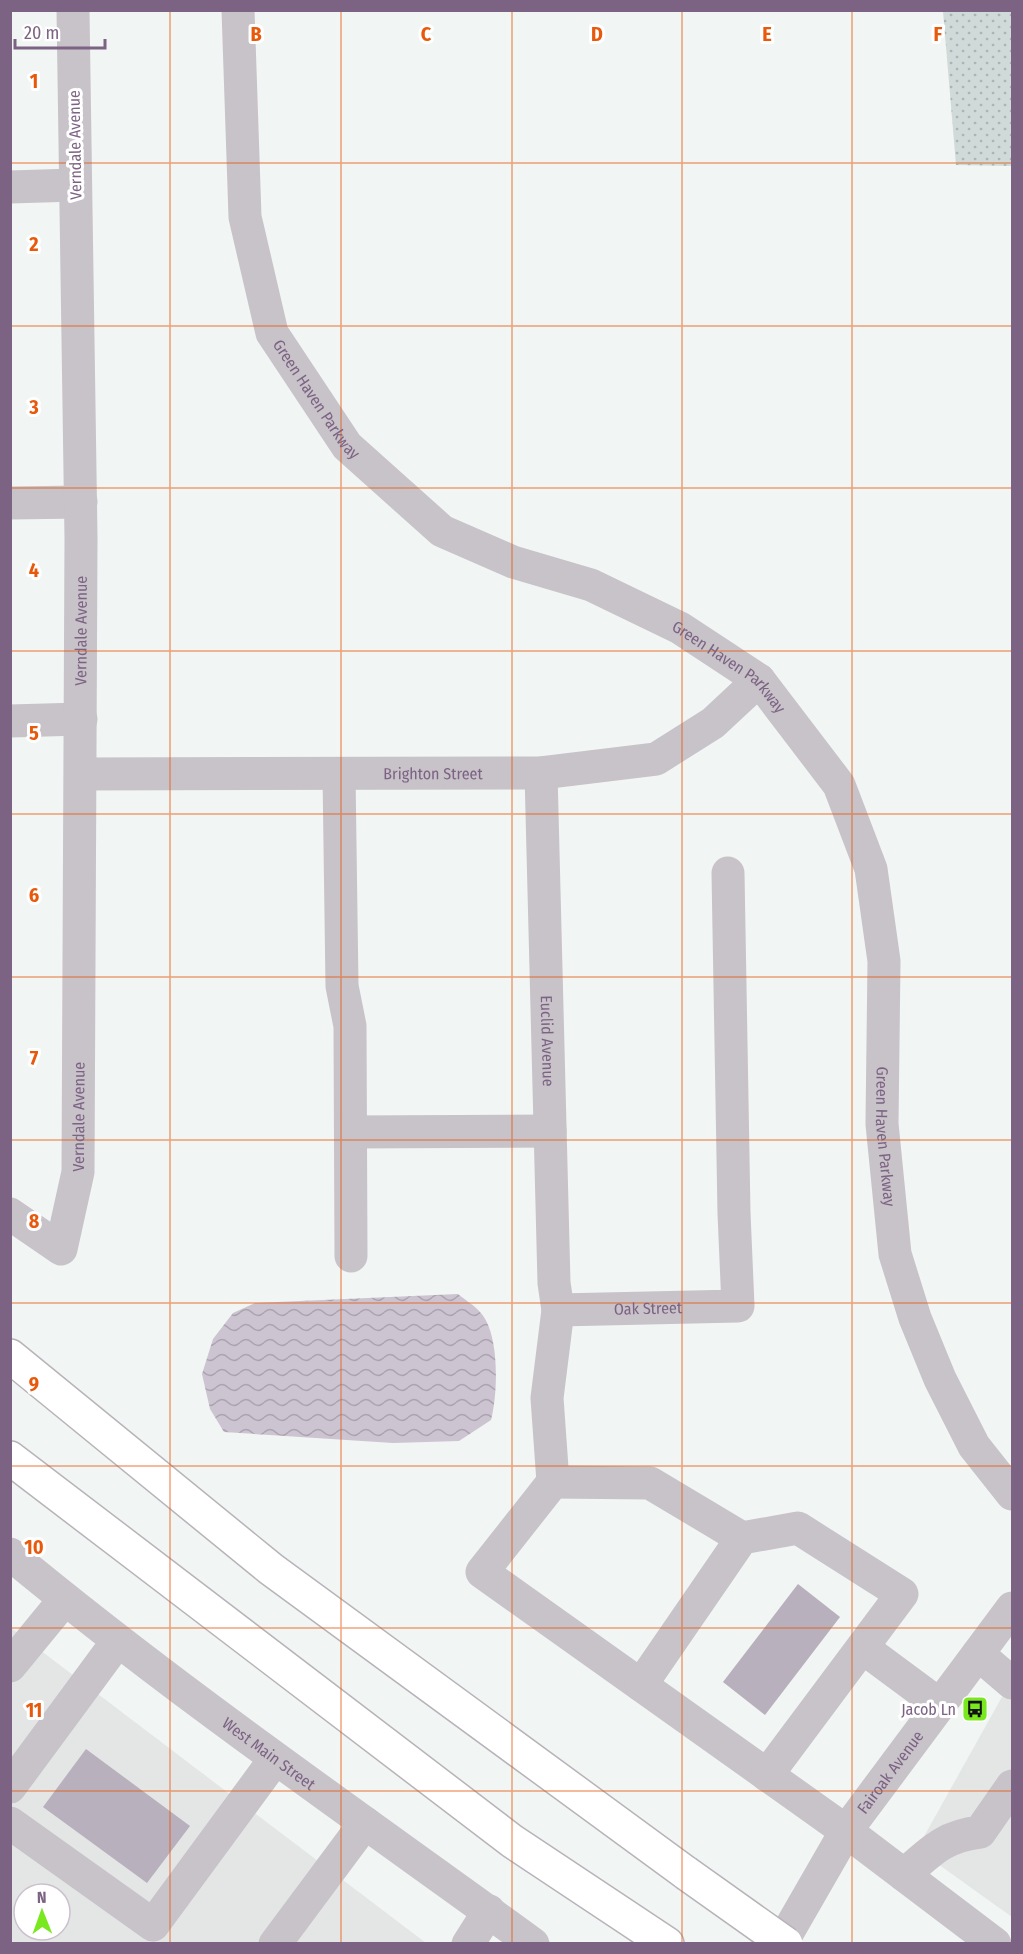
<svg xmlns="http://www.w3.org/2000/svg" width="1023" height="1954" font-family="'Fira Sans Condensed',sans-serif">
<style>
.built{fill:#e4e6e6;fill-rule:evenodd}
.grass{fill:url(#grass-dots)}
.water{fill:url(#water-waves)}
.building{fill:#b8b0bc}
.lines{fill:none;stroke-linecap:round;stroke-linejoin:round}
.highway-casing{stroke:#b8b3ba;stroke-width:36}
.minor{stroke:#c8c2c9;stroke-width:33}
.highway{stroke:#fff;stroke-width:33}
.highway-bridge-casing{stroke:#b8b3ba;stroke-width:36;stroke-linecap:butt}
.highway-bridge{stroke:#fff;stroke-width:33}
.grid{fill:none;stroke:#e8590c;stroke-width:1.5;stroke-opacity:0.55}
.labels{text-anchor:middle;dominant-baseline:central;stroke-width:6;stroke-linejoin:round;paint-order:stroke}
.street-label{font-size:16px;fill:#7c6383;stroke:#fff}
.poi-label{font-size:16px;fill:#7c6383;stroke:#fff;text-anchor:end}
.grid-label{font-size:20px;text-anchor:middle;font-weight:bold;fill:#e8590c;stroke:#fff;stroke-width:6;stroke-linejoin:round;paint-order:stroke}
</style>
<defs>
<pattern id="grass-dots" width="8" height="8" patternUnits="userSpaceOnUse" patternTransform="scale(1.5)"><rect width="8" height="8" fill="#d0dad9"/><path d="M2 2h.1M6 6h.1" fill="none" stroke="#aeb4b5" stroke-width="1.8" stroke-linecap="round"/></pattern>
<pattern id="water-waves" width="16" height="10" patternUnits="userSpaceOnUse" patternTransform="scale(1.5)"><rect width="16" height="10" fill="#ccc4d1"/><path d="M0 5q4-4 8 0t8 0" fill="none" stroke="#aba3af"/></pattern>
</defs>
<rect width="100%" height="100%" fill="#f1f5f3"/>
<g class="built">
<path d="M11 1628 426 1943H11ZM24 1894H60V1930H24Z"/>
<path d="M1012 1679V1917L917 1849Z"/>
</g>
<path class="grass" d="M943 11H1012V166L956 165Z"/>
<path class="water" d="M458 1294C465 1300 474 1305 480 1312 500 1333 498 1393 491 1420L459 1441 393 1443 224 1432 210 1409 202 1374 213 1339 233 1313 255 1303Z"/>
<g class="building">
<path d="M798 1584 840 1617 765 1715 723 1682Z"/>
<path d="M86 1749 190 1826 147 1883 43 1807Z"/>
</g>
<g class="lines">
<defs>
<g id="highway">
<path d="M10 1356 271 1569 686 1873"/>
<path d="M10 1458 512 1841 667 1944"/>
</g>
</defs>
<use href="#highway" class="highway-casing"/>
<g class="minor">
<path id="s1" d="M238 10 245 217 272 333 347 446 442 531 513 562 591 585 680 628 759 680 839 785 871 869 884 961 882 1124 895 1254 915 1318 940 1379 974 1446 1012 1494"/>
<path d="M10 187 75 185"/>
<path d="M10 503 81 502"/>
<path d="M10 721 81 719"/>
<path id="s2" d="M541 773 554 1283 558 1310 547 1398 553 1482 482 1572 846 1831 995 1944"/>
<path id="s3" d="M81 774 541 773 656 759 713 723 759 680"/>
<path d="M339 774 342 986 350 1026 351 1256"/>
<path d="M351 1132 550 1131"/>
<path id="s4" d="M10 1214 61 1249 78 1172 81 538 73 10"/>
<path id="s5" d="M558 1310 738 1306 734 1213 728 873"/>
<path d="M553 1482 650 1483 742 1538"/>
<path id="s6" d="M10 1554C178 1693 357 1816 533 1944"/>
<path d="M863 1648 940 1705"/>
<path d="M978 1654 1012 1683"/>
<path d="M10 1666 65 1599"/>
<path d="M641 1685 742 1538 798 1528 902 1594 767 1775"/>
<path d="M10 1787 117 1642"/>
<path d="M10 1823 153 1925 275 1759"/>
<path d="M904 1875C930 1852 944 1836 980 1832L1012 1786"/>
<path d="M275 1944 365 1823"/>
<path d="M468 1944 489 1911"/>
<path id="s7" d="M781 1944 846 1831 1012 1608"/>
</g>
<use href="#highway" class="highway"/>
<defs>
<path id="highway-bridge" d="M686 1873 786 1944"/>
</defs>
<use href="#highway-bridge" class="highway-bridge-casing"/>
<use href="#highway-bridge" class="highway-bridge"/>
</g>
<path class="grid" d="M170 10V1944M341 10V1944M512 10V1944M682 10V1944M852 10V1944M10 163H1012M10 326H1012M10 488H1012M10 651H1012M10 814H1012M10 977H1012M10 1140H1012M10 1303H1012M10 1466H1012M10 1628H1012M10 1791H1012"/>
<defs>
<symbol id="bus-square" viewBox="-11 -11 22 22"><rect x="-9" y="-9" width="18" height="18" rx="4" fill="#7ae81f" stroke="#fff"/><path d="M-5-6H5V4H4V6H2V4H-2V6H-4V4H-5ZM-3.5-4V0h7V-4ZM-3.5 1.2v1.5H-2V1.2ZM2 1.2v1.5H3.5V1.2Z" fill="#111"/></symbol>
</defs>
<g fill-rule="evenodd">
<use href="#bus-square" x="960" y="1694" width="30" height="30"/>
</g>
<g class="labels">
<g class="street-label">
<text transform="translate(75 145) rotate(-91)">Verndale Avenue</text>
<text stroke="none"><textPath href="#s1" startOffset="406">Green Haven Parkway</textPath></text>
<text stroke="none"><textPath href="#s4" startOffset="682">Verndale Avenue</textPath></text>
<text stroke="none"><textPath href="#s1" startOffset="910">Green Haven Parkway</textPath></text>
<text stroke="none"><textPath href="#s3" startOffset="352">Brighton Street</textPath></text>
<text stroke="none"><textPath href="#s2" startOffset="268">Euclid Avenue</textPath></text>
<text stroke="none"><textPath href="#s4" startOffset="196">Verndale Avenue</textPath></text>
<text stroke="none"><textPath href="#s1" startOffset="1432">Green Haven Parkway</textPath></text>
<text stroke="none"><textPath href="#s5" startOffset="90">Oak Street</textPath></text>
<text stroke="none"><textPath href="#s6" startOffset="327">West Main Street</textPath></text>
<text stroke="none"><textPath href="#s7" startOffset="204">Fairoak Avenue</textPath></text>
</g>
<g class="poi-label">
<text x="956" y="1709">Jacob Ln</text>
</g>
</g>
<g class="grid-label">
<text x="256" y="41">B</text>
<text x="426" y="41">C</text>
<text x="597" y="41">D</text>
<text x="767" y="41">E</text>
<text x="938" y="41">F</text>
<text x="34" y="88">1</text>
<text x="34" y="251">2</text>
<text x="34" y="414">3</text>
<text x="34" y="577">4</text>
<text x="34" y="740">5</text>
<text x="34" y="902">6</text>
<text x="34" y="1065">7</text>
<text x="34" y="1228">8</text>
<text x="34" y="1391">9</text>
<text x="34" y="1554">10</text>
<text x="34" y="1717">11</text>
</g>
<rect width="1023" height="1954" fill="none" stroke="#7c6383" stroke-width="24"/>
<g transform="translate(42 1912) rotate(359)"><circle r="28" fill="#ffffff" stroke="#cbc1cd" stroke-width="1.5"/>
<path d="M0-4.5L10 22L0 15L-10 22Z" fill="#7ae81f"/>
<text y="-9" font-size="16" font-weight="bold" text-anchor="middle" fill="#7c6383">N</text>
</g>
<path d="M15 39v9h90v-9" fill="none" stroke="#7c6383" stroke-width="3"/>
<text x="24" y="39" font-size="18" fill="#7c6383" stroke="#ffffff" stroke-width="4.5" paint-order="stroke">20 m</text>
</svg>
